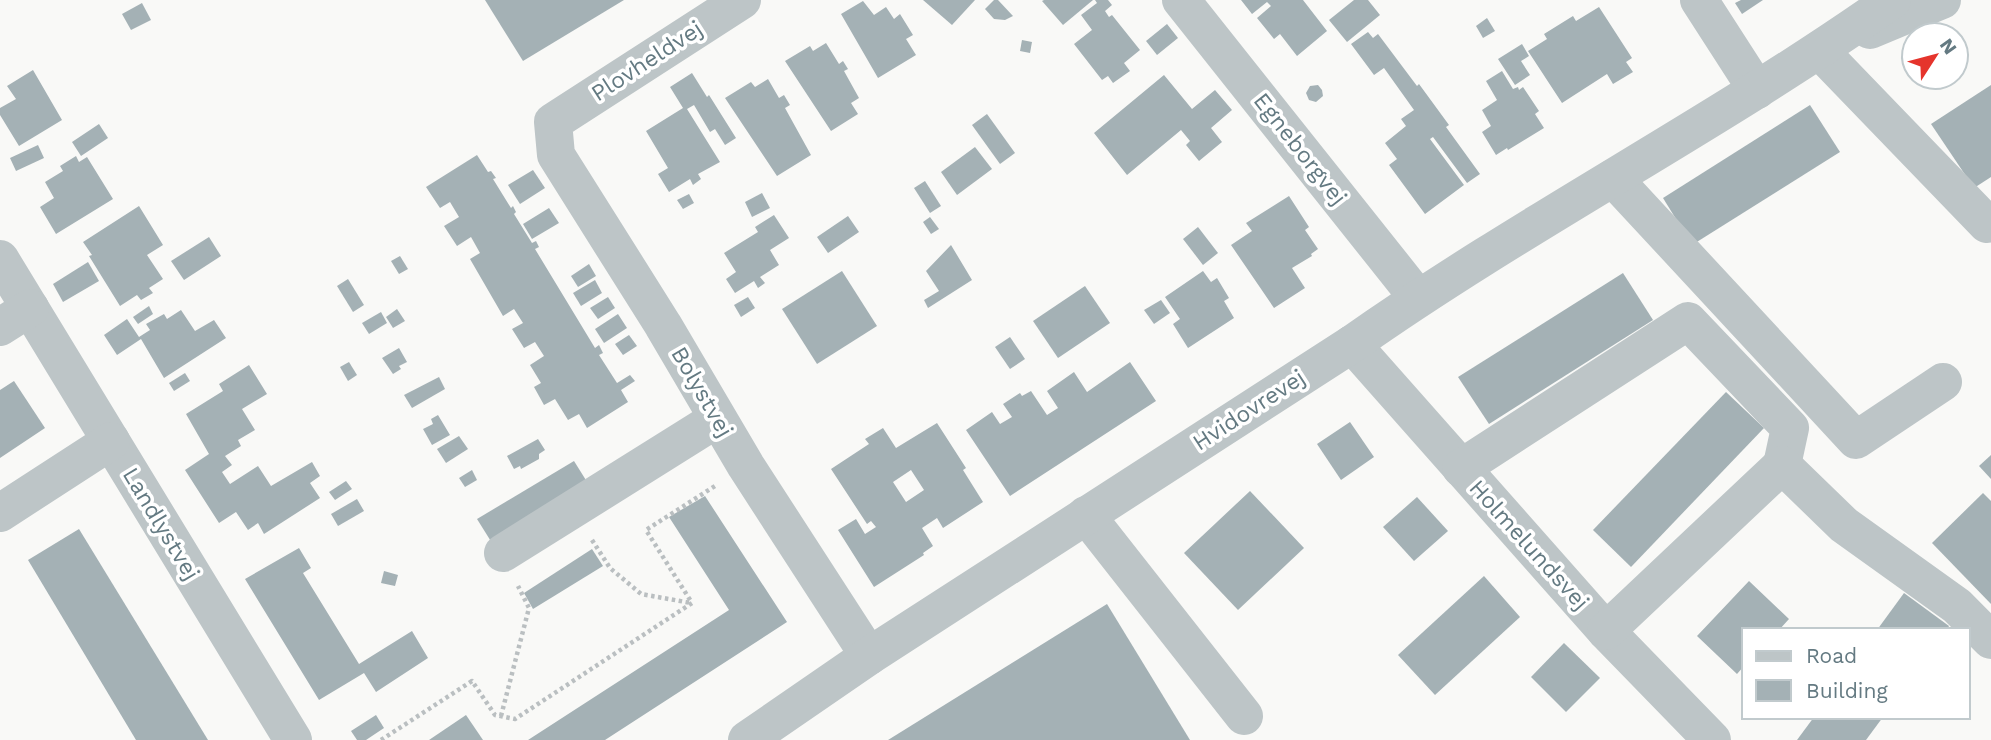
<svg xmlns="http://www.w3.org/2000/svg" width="1991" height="740" font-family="'Work Sans',sans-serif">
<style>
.building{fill:#a4b1b5;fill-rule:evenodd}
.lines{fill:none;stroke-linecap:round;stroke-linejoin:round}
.path{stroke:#babfc1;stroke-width:4.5;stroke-dasharray:3.5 3.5;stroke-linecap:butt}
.minor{stroke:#bdc5c7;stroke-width:38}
.labels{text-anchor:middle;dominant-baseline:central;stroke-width:7;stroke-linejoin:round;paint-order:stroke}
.street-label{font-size:23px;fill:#647a82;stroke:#fff}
</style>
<rect width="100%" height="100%" fill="#f9f9f7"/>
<g class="building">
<path d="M485 0H624L523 61Z"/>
<path d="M923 0H975L952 25Z"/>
<path d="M994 0H998L1013 16 1005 20 994 19 985 9Z"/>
<path d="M1044 0H1093L1063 25 1042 1Z"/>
<path d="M1095 0H1108L1112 5 1105 11 1109 17 1112 15 1140 50 1124 63 1130 71 1113 83 1108 76 1102 80 1074 44 1092 30 1081 15 1097 3Z"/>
<path d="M1241 0H1303L1327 31 1297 56 1280 34 1274 39 1257 18 1271 6 1267 2 1252 14Z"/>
<path d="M1354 0H1368L1380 15 1347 42 1329 20Z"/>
<path d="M1741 0H1763L1742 14 1735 3Z"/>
<path d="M863 1 874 15 886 7 894 19 900 14 913 35 906 39 916 55 878 78 841 14Z"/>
<path d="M142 3 151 20 131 30 122 14Z"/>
<path d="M1599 7 1632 58 1626 62 1633 72 1613 84 1607 74 1562 103 1528 51 1547 39 1544 34 1573 16 1576 21Z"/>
<path d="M1487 18 1495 31 1483 38 1476 26Z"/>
<path d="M1167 24 1178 38 1157 55 1146 41Z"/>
<path d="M1368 32 1373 38 1378 34 1417 86 1419 84 1449 125 1446 127 1480 174 1467 183 1433 137 1430 139 1464 185 1425 214 1389 165 1397 159 1385 143 1406 126 1401 119 1414 110 1384 68 1374 75 1351 44Z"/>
<path d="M1022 40 1032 42 1030 53 1020 51Z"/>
<path d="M826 43 839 64 843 61 848 69 844 71 859 98 851 103 858 114 831 131 785 61 810 46 813 51Z"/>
<path d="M1522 44 1529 56 1521 61 1530 75 1515 85 1498 59Z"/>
<path d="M33 70 62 120 19 146 0 115V108L16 99 7 86Z"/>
<path d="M1502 71 1513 89 1518 87 1519 90 1523 87 1539 111 1535 114 1544 128 1508 150 1507 148 1496 155 1482 132 1491 126 1482 110 1497 100 1486 81Z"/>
<path d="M692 73 707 97 709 95 736 138 725 145 715 129 710 132 694 105 687 109 720 162 698 174 701 179 693 185 690 179 669 192 658 174 668 168 646 131 683 108 670 87Z"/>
<path d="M1164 75 1192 109 1215 90 1232 110 1211 128 1222 142 1199 161 1186 145 1190 141 1181 130 1127 175 1094 133Z"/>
<path d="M768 79 779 98 784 95 790 105 785 108 811 155 777 176 725 98 751 82 755 87Z"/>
<path d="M1318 85 1322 90 1323 96 1316 102 1309 100 1306 93 1310 86Z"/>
<path d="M1991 85V177L1974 188 1931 124Z"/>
<path d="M1810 105 1840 152 1692 245 1663 198Z"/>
<path d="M987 114 1015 153 1000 164 972 125Z"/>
<path d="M99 124 108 138 81 156 72 142Z"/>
<path d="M38 145 44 158 16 171 10 158Z"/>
<path d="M975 147 992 169 957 195 941 172Z"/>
<path d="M477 155 488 172 491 171 496 178 493 179 511 208 513 206 516 212 514 214 532 243 536 241 539 247 535 249 595 348 599 345 603 353 599 355 617 383 630 375 635 381 621 390 628 402 587 428 579 414 568 420 555 399 544 405 534 387 541 383 530 365 544 356 535 342 524 348 512 329 523 323 514 309 503 316 470 259 480 253 471 237 457 246 444 226 459 217 450 202 440 208 426 187Z"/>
<path d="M76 156 79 162 87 157 113 199 56 234 40 207 54 198 45 182 63 171 60 166Z"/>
<path d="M533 170 545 188 520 204 508 185Z"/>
<path d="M925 181 941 206 930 213 914 188Z"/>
<path d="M762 193 770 208 752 217 745 202Z"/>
<path d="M689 194 694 203 683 209 677 200Z"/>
<path d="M1289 196 1309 227 1305 230 1318 249 1311 254 1312 256 1292 268 1305 288 1274 308 1231 245 1252 231 1246 223Z"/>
<path d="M139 206 163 245 147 255 163 279 149 288 153 293 141 300 137 295 120 306 89 256 92 255 83 242Z"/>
<path d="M549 208 559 223 532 239 523 224Z"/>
<path d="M774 215 789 238 770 250 779 265 760 277 765 283 758 288 754 281 735 293 726 279 736 272 724 253 758 232 755 227Z"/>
<path d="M848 216 859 232 828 253 817 237Z"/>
<path d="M930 217 939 229 931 234 923 222Z"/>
<path d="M1198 227 1218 253 1203 265 1183 239Z"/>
<path d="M209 237 221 256 184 280 171 261Z"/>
<path d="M951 245 972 280 928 308 924 300 939 291 926 271Z"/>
<path d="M400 256 408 269 399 274 391 261Z"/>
<path d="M88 262 99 281 63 302 53 284Z"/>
<path d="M589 264 596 276 578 287 571 276Z"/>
<path d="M842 271 877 326 817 364 782 309Z"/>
<path d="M1203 271 1211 282 1217 278 1229 298 1224 301 1234 318 1188 348 1173 324 1180 319 1165 297Z"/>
<path d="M1623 273 1653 320 1489 424 1458 377Z"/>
<path d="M348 279 364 305 353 312 337 286Z"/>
<path d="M595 280 602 293 581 306 573 293Z"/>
<path d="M1085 286 1110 323 1058 358 1033 321Z"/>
<path d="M608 297 615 308 598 319 590 308Z"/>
<path d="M748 297 755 308 741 317 734 305Z"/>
<path d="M1161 300 1170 313 1154 324 1144 310Z"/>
<path d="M149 306 153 314 138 324 133 317Z"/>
<path d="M397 309 405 321 393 328 386 317Z"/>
<path d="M181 310 195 331 214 320 226 338 164 378 141 339 117 355 104 335 127 319 139 337 150 330 146 324 164 314 167 319Z"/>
<path d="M381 312 387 323 369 334 362 323Z"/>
<path d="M618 314 627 328 604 343 595 329Z"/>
<path d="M629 335 637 346 623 355 615 344Z"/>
<path d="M1010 337 1025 359 1010 369 995 347Z"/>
<path d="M399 348 407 362 399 366 401 369 393 374 382 358Z"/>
<path d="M349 362 357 375 348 381 340 367Z"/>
<path d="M1130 362 1156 401 1010 496 966 430 992 412 1000 424 1012 417 1003 404 1020 393 1022 396 1031 391 1047 415 1058 408 1047 391 1074 372 1087 392Z"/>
<path d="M249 365 267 394 242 409 255 430 238 440 241 446 225 456 232 465 222 472 230 484 258 466 271 486 312 462 320 476 310 483 320 498 264 534 258 523 248 530 236 512 219 523 185 470 209 454 186 414 223 391 219 384Z"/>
<path d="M185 373 190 381 174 391 169 383Z"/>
<path d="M439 377 445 389 412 408 404 395Z"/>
<path d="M14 381 45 428 0 458V390Z"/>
<path d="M1726 392 1764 428 1631 567 1593 530Z"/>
<path d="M438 415 450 435 432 445 423 429 433 424 431 419Z"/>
<path d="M1350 422 1374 457 1341 480 1317 444Z"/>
<path d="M937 423 966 468 963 470 983 502 943 528 937 518 922 528 933 546 923 553 924 555 874 587 838 530 856 519 865 534 876 527 871 521 867 524 831 469 869 444 865 439 883 428 896 448ZM911 470 924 490 906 502 893 482Z"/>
<path d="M459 436 468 449 446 463 437 449Z"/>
<path d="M538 439 545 450 539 454V459L521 469 520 466 514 469 507 456Z"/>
<path d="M1991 455V479L1979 466Z"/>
<path d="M574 461 589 485 492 543 477 519Z"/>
<path d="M472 470 477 480 465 487 459 478Z"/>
<path d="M346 481 352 489 335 500 329 492Z"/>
<path d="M1250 491 1304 548 1238 610 1184 553Z"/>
<path d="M1983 493 1991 501V604L1932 543Z"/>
<path d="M705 496 787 622 605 740H528L729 610 669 517Z"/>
<path d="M1417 497 1448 531 1414 561 1383 527Z"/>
<path d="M357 499 364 511 338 526 331 514Z"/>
<path d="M79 529 208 740H136L28 560Z"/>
<path d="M299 548 311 568 303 573 359 664 412 631 428 658 376 692 364 673 319 700 245 579Z"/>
<path d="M592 549 603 566 533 609 524 593Z"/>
<path d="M384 571 398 575 395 586 381 583Z"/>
<path d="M1484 576 1520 617 1435 695 1398 655Z"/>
<path d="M1749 581 1789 619 1779 630H1744V666L1737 674 1697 636Z"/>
<path d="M1904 593 1949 626 1947 630H1877Z"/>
<path d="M1107 604 1190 740H888Z"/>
<path d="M1564 643 1600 678 1566 712 1531 677Z"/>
<path d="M376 715 384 728 366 740H357L351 731Z"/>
<path d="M466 715 483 740H429Z"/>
<path d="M1814 717H1883L1866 740H1797Z"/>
</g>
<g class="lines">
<g class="path">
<path d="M592 540 610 568 641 594 691 603"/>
<path d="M501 716 529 608 518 586"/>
<path d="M381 740 472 681 495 715 515 719 692 603 646 530 715 486"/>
</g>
<g class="minor">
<path d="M742 0 553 122 556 155 663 325 746 466 869 656"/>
<path d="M1181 0 1418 298"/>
<path d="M1699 0 1757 90"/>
<path d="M1870 30 1942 0"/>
<path d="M1820 51 1987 224 1991 222"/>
<path d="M1613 178 1856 440 1943 382"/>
<path d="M0 259 293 740"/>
<path d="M0 327 30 308"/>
<path d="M1352 344 1606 631 1712 740"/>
<path d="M1461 468 1688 321 1790 428 1782 465"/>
<path d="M0 513 111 441"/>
<path d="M1086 515 1244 716"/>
<path d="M503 553 717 419"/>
<path d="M1606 631 1782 465 1844 525 1957 606 1991 640"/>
<path d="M747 740 869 656 1352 344C1527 221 1718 123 1892 0"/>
</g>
</g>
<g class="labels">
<g class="street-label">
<text transform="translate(647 61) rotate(-33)">Plovheldvej</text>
<text transform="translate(1300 149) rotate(52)">Egneborgvej</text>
<text transform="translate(702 392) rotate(60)">Bolystvej</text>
<text transform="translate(1249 410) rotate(-33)">Hvidovrevej</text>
<text transform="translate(161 524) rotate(59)">Landlystvej</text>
<text transform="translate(1529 545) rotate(48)">Holmelundsvej</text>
</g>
</g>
<rect x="1742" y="628" width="228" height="91" fill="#ffffff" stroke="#c1cacd" stroke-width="2"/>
<rect x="1756" y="651" width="35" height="10" fill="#bdc5c7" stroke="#c1cacd" stroke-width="2"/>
<text x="1806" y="663" font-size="21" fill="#647a82">Road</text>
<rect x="1756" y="680" width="35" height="21" fill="#a4b1b5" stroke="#c1cacd" stroke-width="2"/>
<text x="1806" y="698" font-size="21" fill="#647a82">Building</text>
<g transform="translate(1935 56) rotate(54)"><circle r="33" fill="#ffffff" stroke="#c1cacd" stroke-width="2"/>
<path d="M0-5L12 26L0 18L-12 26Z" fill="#e5342c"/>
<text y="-10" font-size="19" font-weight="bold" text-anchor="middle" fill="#647a82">N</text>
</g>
</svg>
